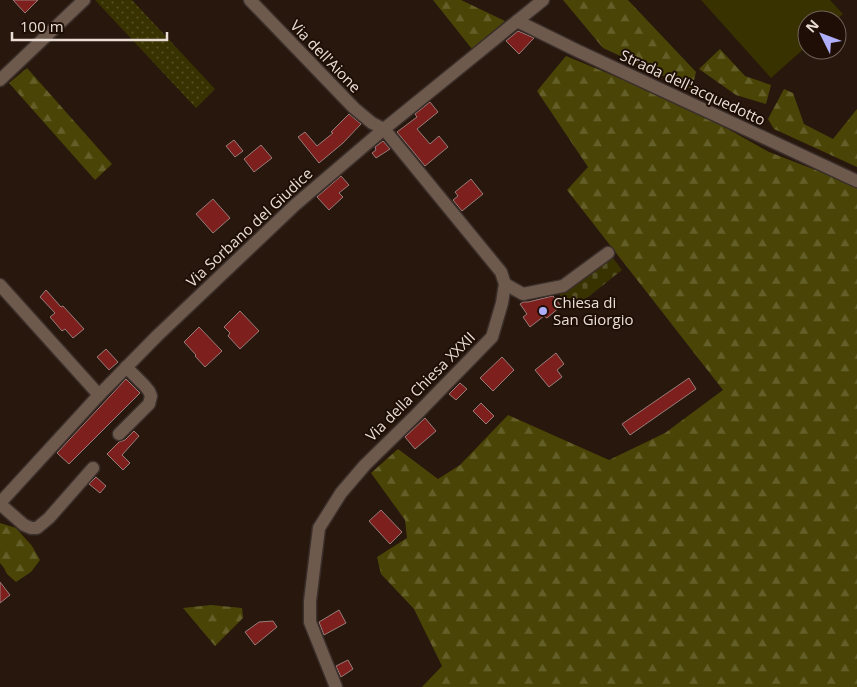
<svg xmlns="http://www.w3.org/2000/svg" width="857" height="687" font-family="'Open Sans',sans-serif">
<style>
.grass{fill:url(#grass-dots)}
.forest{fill:url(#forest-firs)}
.cemetery{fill:url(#cemetery-stones)}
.pitch{fill:#373200}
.building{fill:#7d1f1c;stroke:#987d7a}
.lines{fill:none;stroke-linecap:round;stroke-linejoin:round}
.minor-casing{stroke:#3b2f2b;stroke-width:15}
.minor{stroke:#6e5a4d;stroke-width:12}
.poi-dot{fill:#afaefa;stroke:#1e0e05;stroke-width:2}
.labels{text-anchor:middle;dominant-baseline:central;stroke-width:4;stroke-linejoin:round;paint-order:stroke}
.street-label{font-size:15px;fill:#e9ddd5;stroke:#1e0e05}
.poi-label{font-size:15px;fill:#e9ddd5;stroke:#1e0e05;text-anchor:start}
</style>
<defs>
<pattern id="grass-dots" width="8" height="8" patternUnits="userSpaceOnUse" patternTransform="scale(1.25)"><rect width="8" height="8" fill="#373200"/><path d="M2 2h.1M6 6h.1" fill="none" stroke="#544f24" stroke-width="1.8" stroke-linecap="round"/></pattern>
<pattern id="forest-firs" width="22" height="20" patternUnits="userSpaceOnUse" patternTransform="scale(1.25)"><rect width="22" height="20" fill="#4a4506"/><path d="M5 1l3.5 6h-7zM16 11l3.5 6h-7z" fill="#645f29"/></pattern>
<pattern id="cemetery-stones" width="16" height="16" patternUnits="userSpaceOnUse" patternTransform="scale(1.25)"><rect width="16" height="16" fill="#373200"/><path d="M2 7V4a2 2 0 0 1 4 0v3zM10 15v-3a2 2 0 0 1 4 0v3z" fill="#544f24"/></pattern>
</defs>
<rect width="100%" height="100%" fill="#28170d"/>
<path class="grass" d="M95 0H132L215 89 196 108Z"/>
<g class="forest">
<path d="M433 0H461L505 21 472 49Z"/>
<path d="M563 0H628L696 72 692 89 603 48Z"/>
<path d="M720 49 745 76 771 85 766 104 736 95 699 69Z"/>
<path d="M566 56 687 106 769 152 857 186V687H422L442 666 414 609 381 574 377 557 407 538 405 520 371 473 398 449 438 479 460 465 508 415 609 460 665 433 723 390 567 190 588 167 537 91Z"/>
<path d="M27 68 112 164 95 180 9 83Z"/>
<path d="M784 89 793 93 804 124 833 139 857 109V167L774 129 768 119Z"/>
<path d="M0 523 16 528 32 546 40 560 31 572 16 582 7 574 4 568 0 563Z"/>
<path d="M211 605 242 608 243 618 215 646 183 608Z"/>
</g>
<path class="cemetery" d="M610 254 622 270 572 310 559 294Z"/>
<path class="pitch" d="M701 0H830L843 14 836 20H807V46L771 78Z"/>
<g class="building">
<path d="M13 0H38L25 13Z"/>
<path d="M518 31 534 38 519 54 506 41Z"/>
<path d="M430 102 438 112 417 129 430 144 439 136 448 147 425 166 397 132 417 117 415 114Z"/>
<path d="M349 114 361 124 343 143 319 163 298 137 305 132 317 146 333 133 331 132Z"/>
<path d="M234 140 243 151 235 157 226 146Z"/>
<path d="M383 141 390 149 376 158 372 153 376 150 375 147Z"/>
<path d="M261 145 272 158 254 172 244 159Z"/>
<path d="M341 176 349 185 339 193 343 197 329 210 317 197Z"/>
<path d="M471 179 483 194 462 211 453 200 458 196 455 192Z"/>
<path d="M213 199 230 218 213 233 196 214Z"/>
<path d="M46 290 61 307 63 306 84 329 73 338 65 329 62 331 50 317 55 313 40 297Z"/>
<path d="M553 296 561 306 547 318 544 316 530 327 523 317 527 314 520 304 523 302H528Z"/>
<path d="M240 311 259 331 240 349 228 336 230 333 224 327Z"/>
<path d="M199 327 222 351 205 367 195 356 196 355 184 342Z"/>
<path d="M106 349 118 362 109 370 97 357Z"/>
<path d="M556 353 564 364 557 370 562 377 549 387 535 370Z"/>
<path d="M502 357 514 370 493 391 480 378Z"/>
<path d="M689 378 696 389 630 435 622 424Z"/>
<path d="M126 379 140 393 69 464 57 453Z"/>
<path d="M460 383 467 389 456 400 449 394Z"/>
<path d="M481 403 494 416 486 424 473 411Z"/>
<path d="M425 418 436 431 415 449 405 437Z"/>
<path d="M134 431 139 436 122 455 130 463 123 470 107 454 119 442 125 440Z"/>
<path d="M96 477 106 486 100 493 89 484Z"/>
<path d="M381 510 402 532 390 544 369 521Z"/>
<path d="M0 582 10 595 0 603Z"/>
<path d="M339 610 346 623 324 635 319 622Z"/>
<path d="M273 621 277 627 255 645 245 632 259 622Z"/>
<path d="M348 660 353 669 341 677 336 666Z"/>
</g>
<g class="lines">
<defs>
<g id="minor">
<path d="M250 0 354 108 372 123 384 129 501 272 505 284 502 303 492 337 416 415 365 465 341 493 319 528 310 601V622L336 687"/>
<path d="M517 21 578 51 857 181"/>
<path d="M0 80 84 0"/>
<path d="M505 284 523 294 563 286 608 253"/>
<path d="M0 285 99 395"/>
<path d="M119 434 149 404 151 396 149 391 144 385 126 367"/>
<path d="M0 503 99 395 157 336 295 205 384 129 543 0"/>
<path d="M0 504 24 525 31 528H37L49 518 93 468"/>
</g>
</defs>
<use href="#minor" class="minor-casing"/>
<use href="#minor" class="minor"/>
</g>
<circle class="poi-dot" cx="543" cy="311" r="5"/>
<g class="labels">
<g class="street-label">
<text transform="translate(326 56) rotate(46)">Via dell'Aione</text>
<text transform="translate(693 87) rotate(25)">Strada dell'acquedotto</text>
<text transform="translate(249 227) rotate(-43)">Via Sorbano del Giudice</text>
<text transform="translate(420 386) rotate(-45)">Via della Chiesa XXXII</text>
</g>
<g class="poi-label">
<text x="553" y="302">Chiesa di<tspan x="553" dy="17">San Giorgio</tspan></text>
</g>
</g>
<g transform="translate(822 35) rotate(312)"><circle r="24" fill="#1e0e05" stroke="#6f6158"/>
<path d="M0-4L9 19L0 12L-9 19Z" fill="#afaefa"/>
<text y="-8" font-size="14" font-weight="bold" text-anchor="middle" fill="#e9ddd5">N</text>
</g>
<path d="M12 32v8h155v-8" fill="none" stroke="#e9ddd5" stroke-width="2.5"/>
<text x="20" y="32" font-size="15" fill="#e9ddd5" stroke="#1e0e05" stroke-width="4" paint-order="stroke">100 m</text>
</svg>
